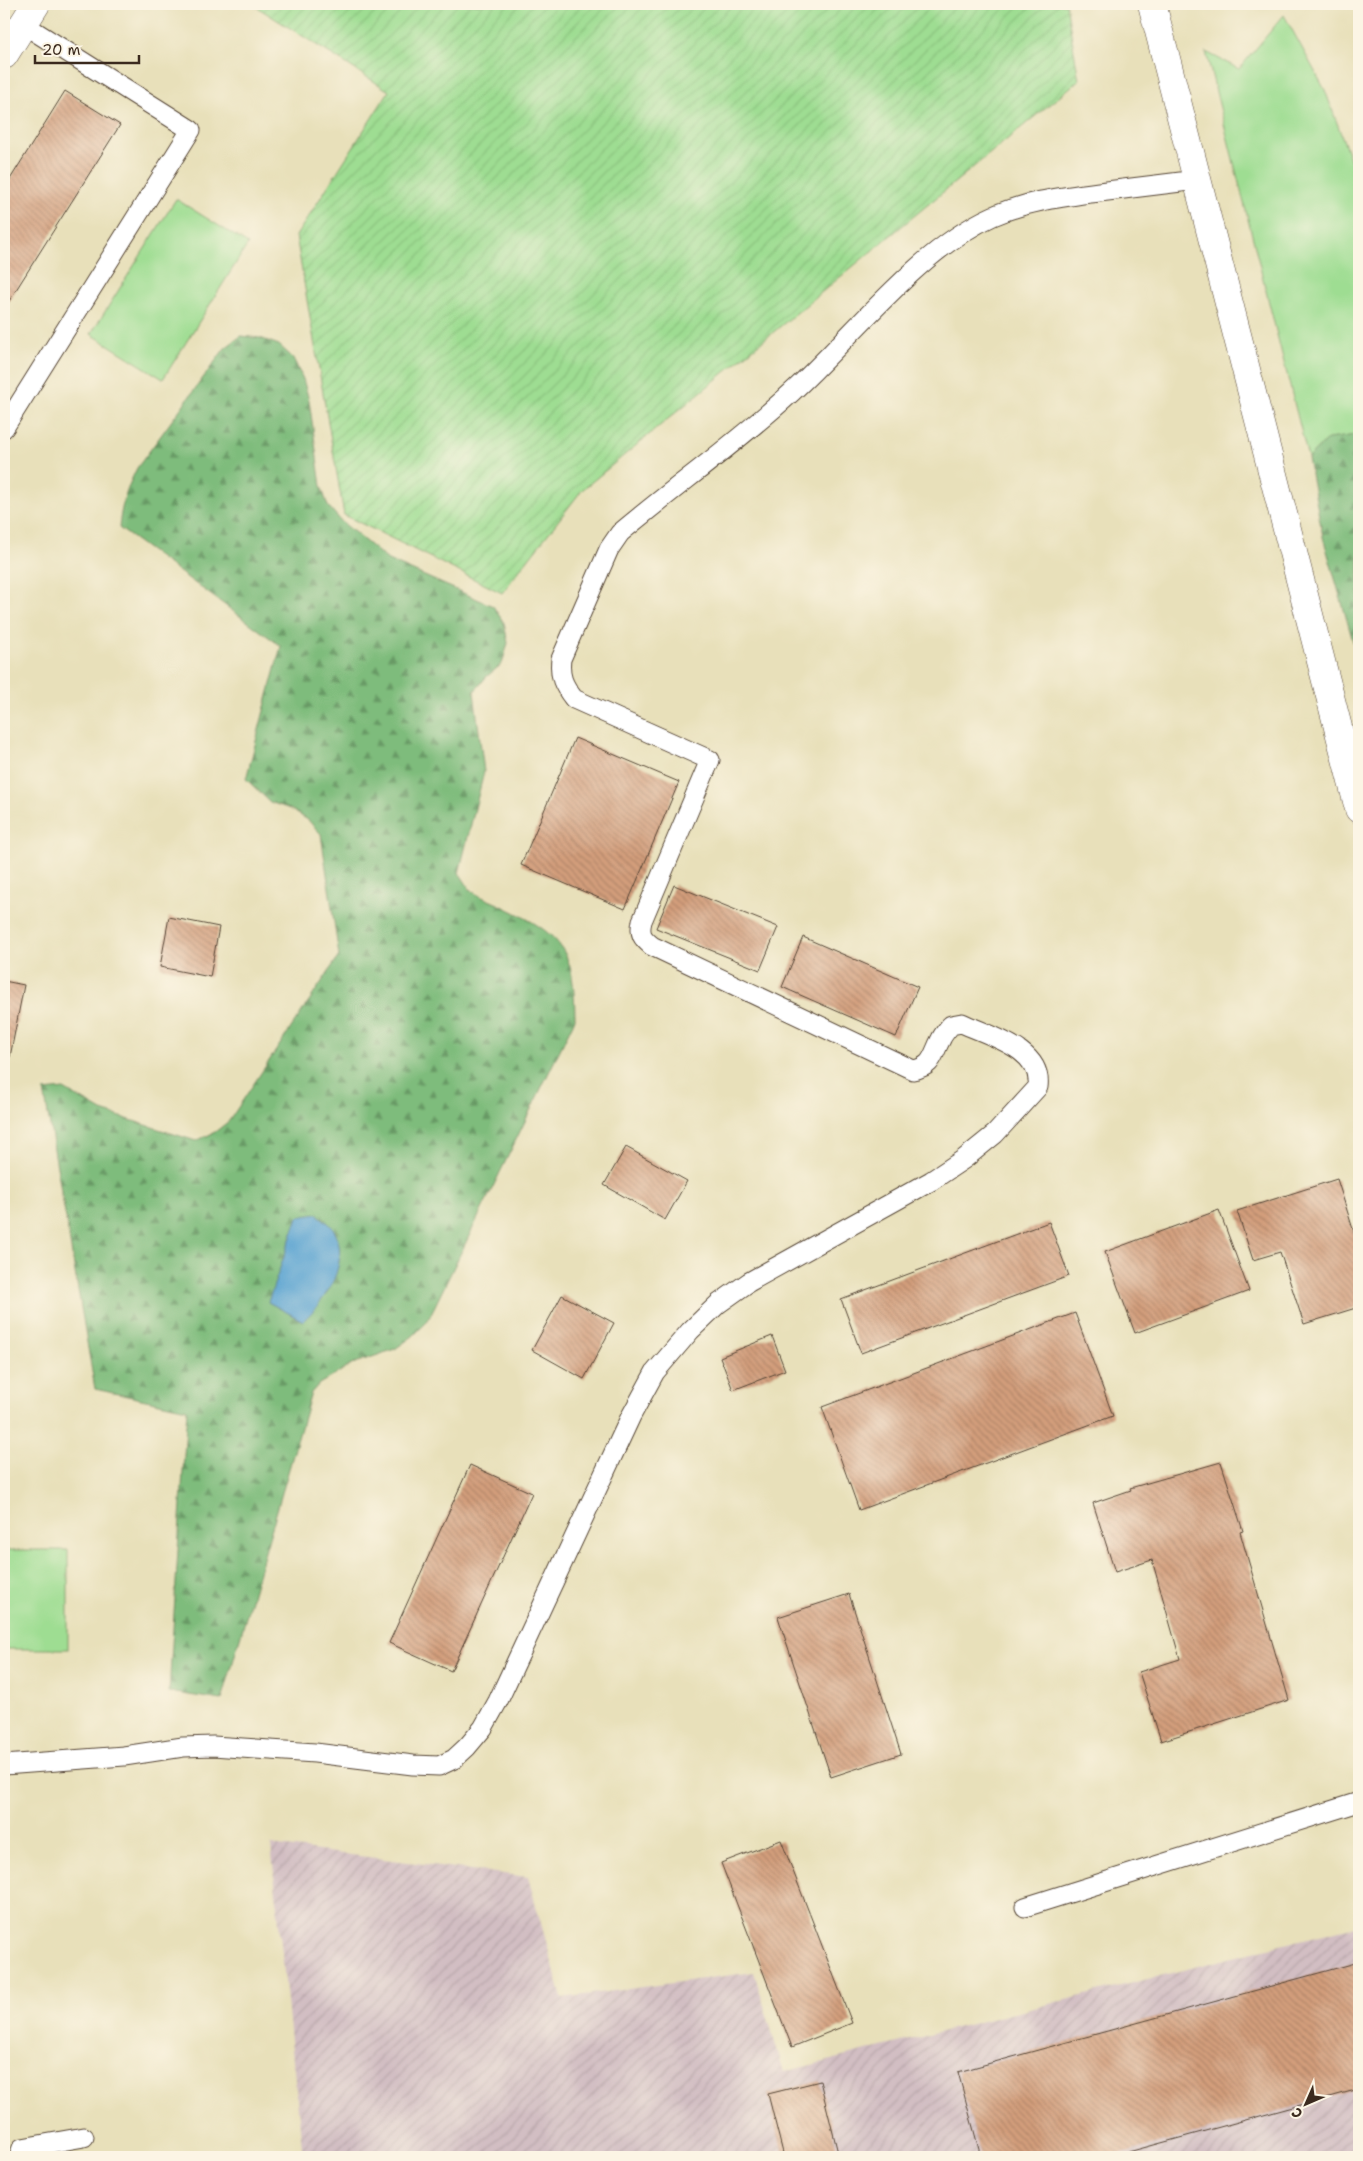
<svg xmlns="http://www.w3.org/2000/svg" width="1363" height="2161" font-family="'Shantell Sans',sans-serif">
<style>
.industrial{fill:url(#industrial-furrows)}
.green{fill:#9edd92;stroke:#6c8458}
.forest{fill:url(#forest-firs);stroke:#5c734d;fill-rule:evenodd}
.garden{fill:url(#garden-furrows);stroke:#6c8458}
.water{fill:#5ba4d2;stroke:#4b6778}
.building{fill:url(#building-back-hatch)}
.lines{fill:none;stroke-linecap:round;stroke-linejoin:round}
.service-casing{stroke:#554535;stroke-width:21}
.minor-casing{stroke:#554535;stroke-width:29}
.tertiary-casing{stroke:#554535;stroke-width:29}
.service{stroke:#fff;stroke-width:19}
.minor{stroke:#fff;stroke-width:28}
.tertiary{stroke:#fff;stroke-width:28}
</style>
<defs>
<pattern id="industrial-furrows" width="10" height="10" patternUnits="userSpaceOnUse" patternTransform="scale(1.25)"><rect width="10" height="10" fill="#d2bec3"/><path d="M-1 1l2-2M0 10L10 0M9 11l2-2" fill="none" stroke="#b5a3a7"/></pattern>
<pattern id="forest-firs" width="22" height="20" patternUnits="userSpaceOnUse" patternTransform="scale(1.25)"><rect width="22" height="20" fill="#7ebc7c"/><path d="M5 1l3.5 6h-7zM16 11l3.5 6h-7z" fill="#689965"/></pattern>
<pattern id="garden-furrows" width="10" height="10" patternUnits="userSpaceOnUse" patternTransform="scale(1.25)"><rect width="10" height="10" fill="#9edd92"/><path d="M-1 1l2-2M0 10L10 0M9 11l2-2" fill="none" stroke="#89be7d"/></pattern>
<pattern id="building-back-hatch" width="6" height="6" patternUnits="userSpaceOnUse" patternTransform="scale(1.25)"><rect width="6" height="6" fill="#d39e7c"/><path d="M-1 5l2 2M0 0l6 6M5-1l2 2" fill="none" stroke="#ac8165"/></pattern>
</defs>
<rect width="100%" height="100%" fill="#fcf5e5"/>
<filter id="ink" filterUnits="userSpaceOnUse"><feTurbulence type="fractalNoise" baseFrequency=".02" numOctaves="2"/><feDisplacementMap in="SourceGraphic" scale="10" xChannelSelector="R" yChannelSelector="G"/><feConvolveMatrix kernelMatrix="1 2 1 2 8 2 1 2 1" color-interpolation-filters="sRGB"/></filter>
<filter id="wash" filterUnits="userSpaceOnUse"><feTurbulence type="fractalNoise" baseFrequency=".0096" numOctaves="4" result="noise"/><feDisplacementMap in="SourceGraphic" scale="20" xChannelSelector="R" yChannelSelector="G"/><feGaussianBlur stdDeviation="1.12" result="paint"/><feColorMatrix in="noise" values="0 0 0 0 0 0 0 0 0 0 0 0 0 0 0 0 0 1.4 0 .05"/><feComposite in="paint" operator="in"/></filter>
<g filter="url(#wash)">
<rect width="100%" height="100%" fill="#e8e0ba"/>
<path class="industrial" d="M271 1845 528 1877 562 1998 754 1972 784 2072 1359 1925V2157H303Z"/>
<g class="green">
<path d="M1284 15 1325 90 1356 175 1359 177V436L1328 439 1308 458 1206 52 1239 69Z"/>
<path d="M176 199 248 244 163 379 91 334Z"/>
<rect x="4" y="1550" width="64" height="99"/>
</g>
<g class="forest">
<path d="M241 336 260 338 279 345 293 358 303 379 309 400 321 486 328 506 342 522 388 560 493 606 504 623 508 643 502 664 486 677 474 692 484 772 459 873C464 879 468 888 473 892 482 898 495 902 504 907 566 937 574 952 575 1019L427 1322 413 1336 395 1349 355 1363 319 1384 311 1393 222 1700 169 1692 187 1409 95 1389 44 1091 64 1089 102 1111 196 1141 215 1132 229 1121 339 956 321 834 308 820 290 809 270 802 246 779 281 646 119 528C121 505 127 488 137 468L225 348ZM298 1217 303 1321 269 1302Z"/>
<path d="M1356 435 1359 436V662L1323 537 1308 458 1328 439Z"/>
</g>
<path class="garden" d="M252 4H1066L1079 80 582 490 502 593 344 515 296 236 389 91Z"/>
<path class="water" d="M317 1214C323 1219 331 1224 334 1230 351 1262 327 1299 303 1321L268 1302 298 1217Z"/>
<g id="blocks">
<g class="building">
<path d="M65 91 120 125 4 309V189Z"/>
<path d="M575 738 679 782 625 909 521 865Z"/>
<path d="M674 885 778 927 760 970 656 928Z"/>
<path d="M169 917 219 927 210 977 160 967Z"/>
<path d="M803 937 918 987 896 1037 782 987Z"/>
<path d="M4 981 24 985 10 1057 4 1056Z"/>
<path d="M626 1147 687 1181 665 1220 604 1185Z"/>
<path d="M1337 1179 1359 1248V1307L1304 1324 1280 1252 1253 1260 1237 1211Z"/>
<path d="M1219 1210 1249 1291 1135 1333 1105 1252Z"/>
<path d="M1049 1222 1069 1276 861 1353 841 1299Z"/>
<path d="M562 1295 614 1323 584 1379 532 1350Z"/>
<path d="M1075 1313 1113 1416 859 1510 822 1407Z"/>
<path d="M772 1336 785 1370 733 1390 720 1357Z"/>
<path d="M1221 1462 1243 1531 1240 1532 1289 1700 1161 1741 1139 1672 1180 1659 1152 1560 1115 1572 1093 1503 1131 1490 1130 1488Z"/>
<path d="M470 1465 532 1493 451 1671 389 1643Z"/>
<path d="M849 1594 901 1754 831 1777 778 1617Z"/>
<path d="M781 1840 852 2023 792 2047 721 1863Z"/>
<path d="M1359 1962V2089L1110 2157H981L958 2072Z"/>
<path d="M820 2081 839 2157H784L768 2094Z"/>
</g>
</g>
</g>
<g filter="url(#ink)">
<use href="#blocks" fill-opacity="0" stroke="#554535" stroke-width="1"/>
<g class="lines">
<defs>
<g id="service">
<path d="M4 428 191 130 23 24"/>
<path d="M4 1765 124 1756 183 1747 213 1746 315 1753 413 1765 439 1766 454 1759 467 1747 483 1728 498 1701 631 1416 655 1372 690 1331 718 1304 749 1282 931 1181 964 1159 995 1134 1038 1087C1043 1049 989 1036 962 1023L951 1025C947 1030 943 1034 941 1039 932 1055 934 1066 913 1070L652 946C642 938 639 934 642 921L710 760 574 699C563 685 559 676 561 659L609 549 620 533C677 485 737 443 792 392 852 337 919 249 993 216 1027 201 1063 197 1099 192 1132 188 1164 184 1197 180"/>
<path d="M1025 1907 1359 1802"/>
<path d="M19 2157 22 2148 84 2137"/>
</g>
<path id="minor" d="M1152 4 1359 809"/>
<path id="tertiary" d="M4 55 36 4"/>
</defs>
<use href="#service" class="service-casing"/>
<use href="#minor" class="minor-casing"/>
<use href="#tertiary" class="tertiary-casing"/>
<use href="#service" class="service"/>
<use href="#minor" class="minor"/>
<use href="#tertiary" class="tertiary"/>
</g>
</g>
<rect width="1363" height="2161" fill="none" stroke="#fcf5e5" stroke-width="20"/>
<g transform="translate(1306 2104) rotate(225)" stroke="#fcf5e5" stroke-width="4" paint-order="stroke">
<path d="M0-4L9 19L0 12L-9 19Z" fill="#3b2a1e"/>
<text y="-8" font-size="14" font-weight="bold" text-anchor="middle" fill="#3b2a1e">С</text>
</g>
<path d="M35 55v8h104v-8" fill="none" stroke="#3b2a1e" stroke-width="2.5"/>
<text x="42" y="55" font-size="15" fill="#3b2a1e" stroke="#fcf5e5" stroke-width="4" paint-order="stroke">20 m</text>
</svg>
